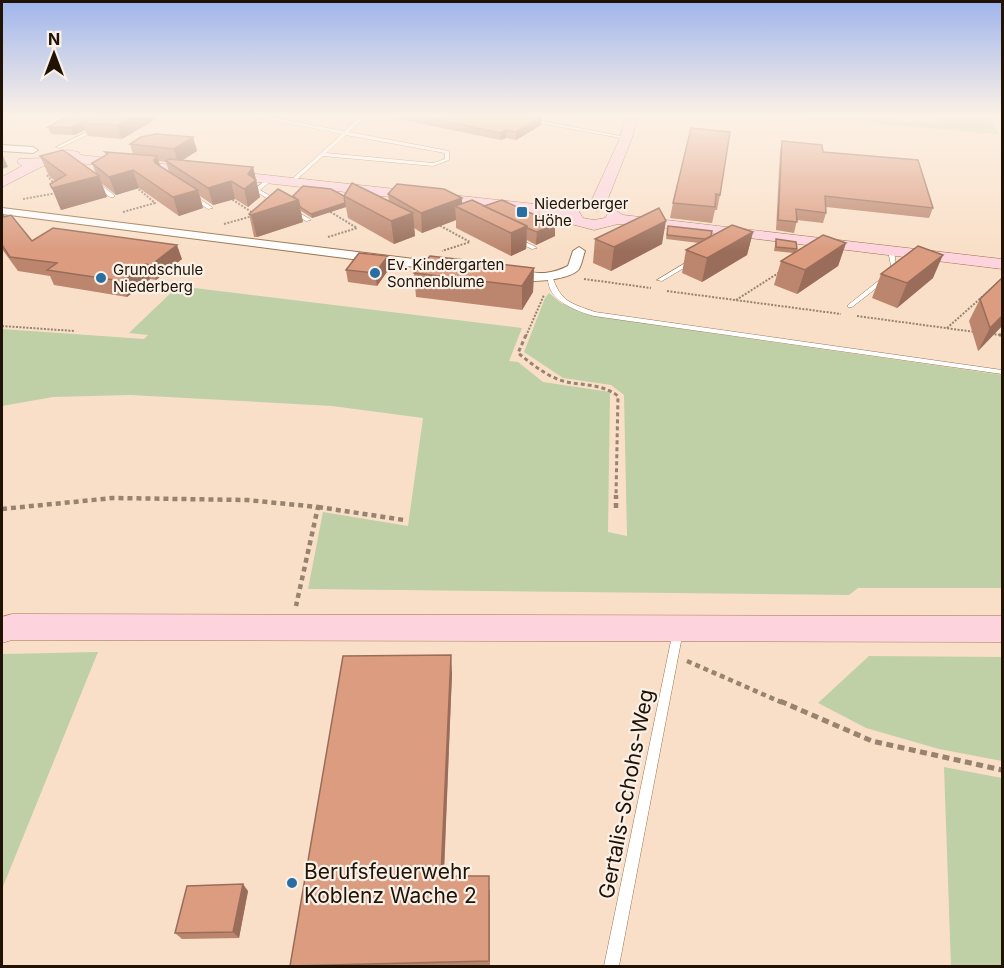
<svg xmlns="http://www.w3.org/2000/svg" width="1004" height="968" font-family="Inter,sans-serif">
<style>
.green{fill:#bfd0a6}
.lines{fill:none;stroke-linecap:round;stroke-linejoin:round}
.lane-casing{stroke:#9a744f;stroke-width:1}
.street-casing{stroke:#9a744f;stroke-width:2}
.secondary-casing{stroke:#9a744f;stroke-width:1}
.path-far3{stroke:#988370;stroke-width:2;stroke-dasharray:2 1.5;stroke-linecap:butt}
.path-far2{stroke:#988370;stroke-width:3;stroke-dasharray:4 3;stroke-linecap:butt}
.path-far1{stroke:#988370;stroke-width:4.5;stroke-dasharray:5 4;stroke-linecap:butt}
.path{stroke:#988370;stroke-width:5;stroke-dasharray:7 4.5;stroke-linecap:butt}
.lane{fill:#fff;fill-rule:evenodd}
.street{fill:#fff;fill-rule:evenodd}
.secondary{fill:#fdd3de;fill-rule:evenodd}
.wall{fill:#bc866e;fill-rule:evenodd}
.shaded-wall{fill:#996d5a}
.building{fill:#db9c80;stroke:#996d5a;stroke-width:1.5}
.poi-dot{fill:#296ea3;stroke:#f9f0e8;stroke-width:2}
.labels{text-anchor:middle;dominant-baseline:central;stroke-width:4.5;stroke-linejoin:round;paint-order:stroke}
.far-poi-label{font-size:15px;fill:#201204;stroke:#f9f0e8;text-anchor:start}
.near-street-label{font-size:21px;fill:#201204;stroke:#f9f0e8}
.near-poi-label{font-size:21px;fill:#201204;stroke:#f9f0e8;text-anchor:start}
</style>
<rect width="100%" height="100%" fill="#f9dfc7"/>
<g class="green">
<path d="M772 115H846L938 124 934 115H987L999 134Z"/>
<path d="M178 286 522 328 509 361 518 362 543 382 610 392 608 532 627 536 624 395 611 385 563 378 524 352 545 298 549 293 561 303 593 316 1002 375V588H858L849 595 308 589 323 512 408 526 423 418 332 406 130 395 53 397 2 406V329L144 339 148 335 129 333Z"/>
<path d="M98 652 85 684 2 889V654Z"/>
<path d="M869 656 1002 657V761L939 749 866 728 818 703Z"/>
<path d="M944 767 1002 778V966H951Z"/>
</g>
<g class="lines">
<defs>
<g id="lane">
<path d="M247 115H257L344 131 362 115H367L349 132 449 151V160L433 166 323 156 293 183 290 181 291 180 342 134ZM346 135 445 153V159L433 163 326 153Z"/>
<path d="M531 119 626 137 628 138 626 139 529 121Z"/>
<path d="M95 128 99 129 60 148 56 147Z"/>
<path d="M269 178 274 179 260 190 279 201V203H275L253 190Z"/>
<path d="M93 182H97L114 195V197H110L93 184Z"/>
<path d="M190 195H194L213 208 208 209 190 197Z"/>
<path d="M292 209 310 219 311 220 306 221 290 212V210Z"/>
<path d="M517 238 536 247 537 248 532 249 515 241 514 240Z"/>
<path d="M891 249 894 251 897 272 852 307H848V305L892 270 888 251Z"/>
<path d="M692 259 695 261 694 262 662 281 657 280Z"/>
<path d="M548 276H552C561 302 570 303 595 312L1002 370V374L594 316C574 310 546 300 548 276Z"/>
<path d="M678 626 682 628 683 631 619 966H604L673 631 674 628Z"/>
</g>
<g id="street">
<path d="M2 145 33 147 38 150 33 153 2 151Z"/>
<path d="M2 208 446 263 452 267 446 271 2 214Z"/>
<path d="M579 247 585 251C583 256 582 264 579 269 569 282 514 285 503 275 511 267 533 274 545 273 553 272 560 270 568 266L573 251Z"/>
</g>
<g id="secondary">
<path d="M626 115H638L632 138 605 206 597 211 592 209 589 206 620 138Z"/>
<path d="M66 150 79 152 80 155 572 208 578 210 583 218 594 220 605 218 609 212 615 210 623 215 1002 259V269L659 227 618 224 594 230 571 224 567 217 115 166 60 162 41 167 2 187V177L22 166 17 162 19 159 46 158Z"/>
<path d="M12 614 1002 616V642L12 640 2 643V617Z"/>
</g>
</defs>
<use href="#lane" class="lane-casing"/>
<use href="#street" class="street-casing"/>
<use href="#secondary" class="secondary-casing"/>
<g class="path-far3">
<path d="M47 175 56 186"/>
<path d="M23 199 57 193"/>
<path d="M123 212 155 203 136 187"/>
<path d="M224 224 256 215 230 198 233 197"/>
<path d="M437 224 470 242 442 251"/>
<path d="M328 237 357 228 329 211 332 210"/>
<path d="M584 279 651 288"/>
<path d="M667 291 841 314"/>
<path d="M736 300 780 272"/>
<path d="M857 316 975 332"/>
<path d="M2 326 74 331"/>
<path d="M947 328 1000 281 999 279"/>
<path d="M991 334 1002 335"/>
<path d="M526 336 544 295"/>
</g>
<g class="path-far2">
<path d="M526 335 518 353C532 364 546 376 563 381 582 386 601 383 618 396L616 496"/>
<path d="M999 335H1002"/>
</g>
<g class="path-far1">
<path d="M318 507 404 520"/>
<path d="M616 508V495"/>
<path d="M2 509 113 498 247 500 318 507 296 606"/>
<path d="M687 661 783 703"/>
</g>
<path class="path" d="M780 701 872 741 1002 770"/>
<use href="#lane" class="lane"/>
<use href="#street" class="street"/>
<use href="#secondary" class="secondary"/>
</g>
<g class="wall">
<path d="M70 115 156 119 122 139 88 136 85 130 74 135 51 134 48 127Z"/>
<path d="M397 115H531L541 117V125L516 140 506 138 501 140 398 119Z"/>
<path d="M691 128 720 195 717 210H715L712 223 670 218 673 203Z"/>
<path d="M193 137 197 151 183 160 253 167 260 197 248 207 235 199 213 205 200 196 203 208 179 216 139 188 116 195 101 183 107 197 61 210 50 184 55 181 49 176 40 156 96 174 92 163 106 155 105 152 133 154 130 144ZM159 161 166 162 169 172 160 167Z"/>
<path d="M782 141 823 152 933 208 929 218 826 207V213L823 223 797 220 794 233 776 230 780 151Z"/>
<path d="M388 194 462 204 555 236 536 245 527 240 526 249 511 256 456 228V220L422 233 414 228 415 236 394 244 348 218 346 207 312 218 301 211 303 222 257 237H254L249 214 293 196H344L389 202Z"/>
<path d="M2 213 4 217 32 241 182 259 156 280 150 279 127 297 54 285 50 276 18 271 2 249Z"/>
<path d="M668 226 711 236 753 232 747 255 702 282 682 273 686 250 699 243 666 239Z"/>
<path d="M595 239 662 244 611 271 593 263Z"/>
<path d="M776 239 797 249 796 252 846 243 838 266 797 294 774 285 781 261 794 253 774 251Z"/>
<path d="M388 256 389 269 377 286 348 282 346 270Z"/>
<path d="M534 268 533 292 522 310 416 297 414 273Z"/>
<path d="M881 274 933 278 897 308 872 298Z"/>
<path d="M980 299 1002 326 978 351 969 321Z"/>
<path d="M452 673 444 876 490 890V966H290Z"/>
<path d="M248 891 239 938 182 939 175 933Z"/>
</g>
<g class="shaded-wall">
<path d="M135 115H155L156 119 122 139 117 125Z"/>
<path d="M541 117V125L516 140V132Z"/>
<path d="M83 123 85 130 74 135 71 128Z"/>
<path d="M506 130V138L501 140V133Z"/>
<path d="M193 137 197 151 178 163 174 149Z"/>
<path d="M2 153 8 167 2 169Z"/>
<path d="M157 156 163 174 160 177 154 160Z"/>
<path d="M253 167 260 197 248 207 244 189 248 174Z"/>
<path d="M133 170 139 188 116 195 109 177Z"/>
<path d="M99 176 107 197 61 210 52 188Z"/>
<path d="M231 181 235 199 213 205 208 188Z"/>
<path d="M198 190 203 208 179 216 173 197Z"/>
<path d="M462 198V210L455 206 456 220 422 233 421 213Z"/>
<path d="M298 200 303 222 257 237 251 215Z"/>
<path d="M345 203 346 207 312 218 311 214Z"/>
<path d="M413 213 415 236 394 244 391 221Z"/>
<path d="M666 221 662 244 611 271 614 247Z"/>
<path d="M555 224V236L536 245 537 232Z"/>
<path d="M527 226 526 249 511 256V233Z"/>
<path d="M753 232 747 255 702 282 707 258Z"/>
<path d="M846 243 838 266 797 294 805 270Z"/>
<path d="M177 245 182 259 156 280 151 265Z"/>
<path d="M943 255 933 278 897 308 907 283Z"/>
<path d="M388 256 389 269 377 286 375 273Z"/>
<path d="M145 264 150 279 127 297 121 281Z"/>
<path d="M534 268 533 292 522 310V286Z"/>
<path d="M1002 316V326L978 351 990 328Z"/>
<path d="M451 655 452 673 443 890 441 876Z"/>
<path d="M243 884 248 891 239 938 233 932Z"/>
</g>
<g class="building">
<path d="M70 115H98L71 128 48 127Z"/>
<path d="M98 115H135L117 125 83 123Z"/>
<path d="M416 115H531L541 117 516 132 506 130 501 133Z"/>
<path d="M691 128 730 132 720 195 716 194 715 207 673 203Z"/>
<path d="M156 134 193 137 174 149 130 144 141 137Z"/>
<path d="M782 141 822 145 823 152 918 160 933 208 825 196 826 213 796 209 797 222 778 220Z"/>
<path d="M63 150 99 176 52 188 50 184 66 175 40 156Z"/>
<path d="M105 152 157 156 154 160 155 163 198 190 173 197 133 170 109 177 92 163 108 154Z"/>
<path d="M169 159 253 167 248 174 256 180 244 189 231 181 208 188 166 161Z"/>
<path d="M352 183 413 213 391 221 344 196Z"/>
<path d="M397 184 444 189 462 198 421 213 388 194Z"/>
<path d="M303 186 331 189 344 196 345 203 311 214 300 207 298 200 293 196Z"/>
<path d="M278 189 298 200 251 215 249 214Z"/>
<path d="M472 200 527 226 511 233 455 206Z"/>
<path d="M502 200 555 224 537 232 527 228V226L484 206Z"/>
<path d="M659 208 666 221 614 247 595 239Z"/>
<path d="M2 213 4 217 11 215 32 241 53 228 177 245 151 265 145 264 121 281 47 270 57 263 10 257 2 245Z"/>
<path d="M732 225 753 232 707 258 686 250Z"/>
<path d="M668 226 712 231 711 236 705 239 667 235Z"/>
<path d="M823 235 846 243 805 270 781 261Z"/>
<path d="M776 239 796 242 797 249 776 247Z"/>
<path d="M918 246 943 255 907 283 881 274Z"/>
<path d="M359 253 388 256 375 273 346 270Z"/>
<path d="M430 256 534 268 522 286 414 273Z"/>
<path d="M1002 278V316L990 328 980 299Z"/>
<path d="M451 655 441 876H489V961L290 966 343 656Z"/>
<path d="M243 884 233 932 175 933 187 886Z"/>
</g>
<linearGradient id="sky" x2="0" y2="1"><stop stop-color="#9fb5ec"/><stop offset="0.46" stop-color="#fcf1e6"/><stop offset="1" stop-color="#fcf1e6" stop-opacity="0"/></linearGradient>
<rect width="1004" height="251" fill="url(#sky)"/>
<g class="poi-dot">
<rect x="516" y="206" width="12" height="12" rx="3"/>
<circle cx="375" cy="273" r="6"/>
<circle cx="101" cy="278" r="6"/>
<circle cx="292" cy="883" r="6"/>
</g>
<g class="labels">
<g class="far-poi-label">
<text x="534" y="203">Niederberger<tspan x="534" dy="17">Höhe</tspan></text>
<text x="387" y="264">Ev. Kindergarten<tspan x="387" dy="17">Sonnenblume</tspan></text>
<text x="113" y="269">Grundschule<tspan x="113" dy="17">Niederberg</tspan></text>
</g>
<g class="near-street-label">
<text transform="translate(626 794) rotate(-79)">Gertalis-Schohs-Weg</text>
</g>
<g class="near-poi-label">
<text x="304" y="871">Berufsfeuerwehr<tspan x="304" dy="24">Koblenz Wache 2</tspan></text>
</g>
</g>
<rect width="1004" height="968" fill="none" stroke="#201204" stroke-width="6"/>
<g transform="translate(54 54)" stroke="#f9f0e8" stroke-width="4.5" paint-order="stroke">
<path d="M0-4.5L10 22L0 15L-10 22Z" fill="#201204"/>
<text y="-9" font-size="16" font-weight="bold" text-anchor="middle" fill="#201204">N</text>
</g>
</svg>
